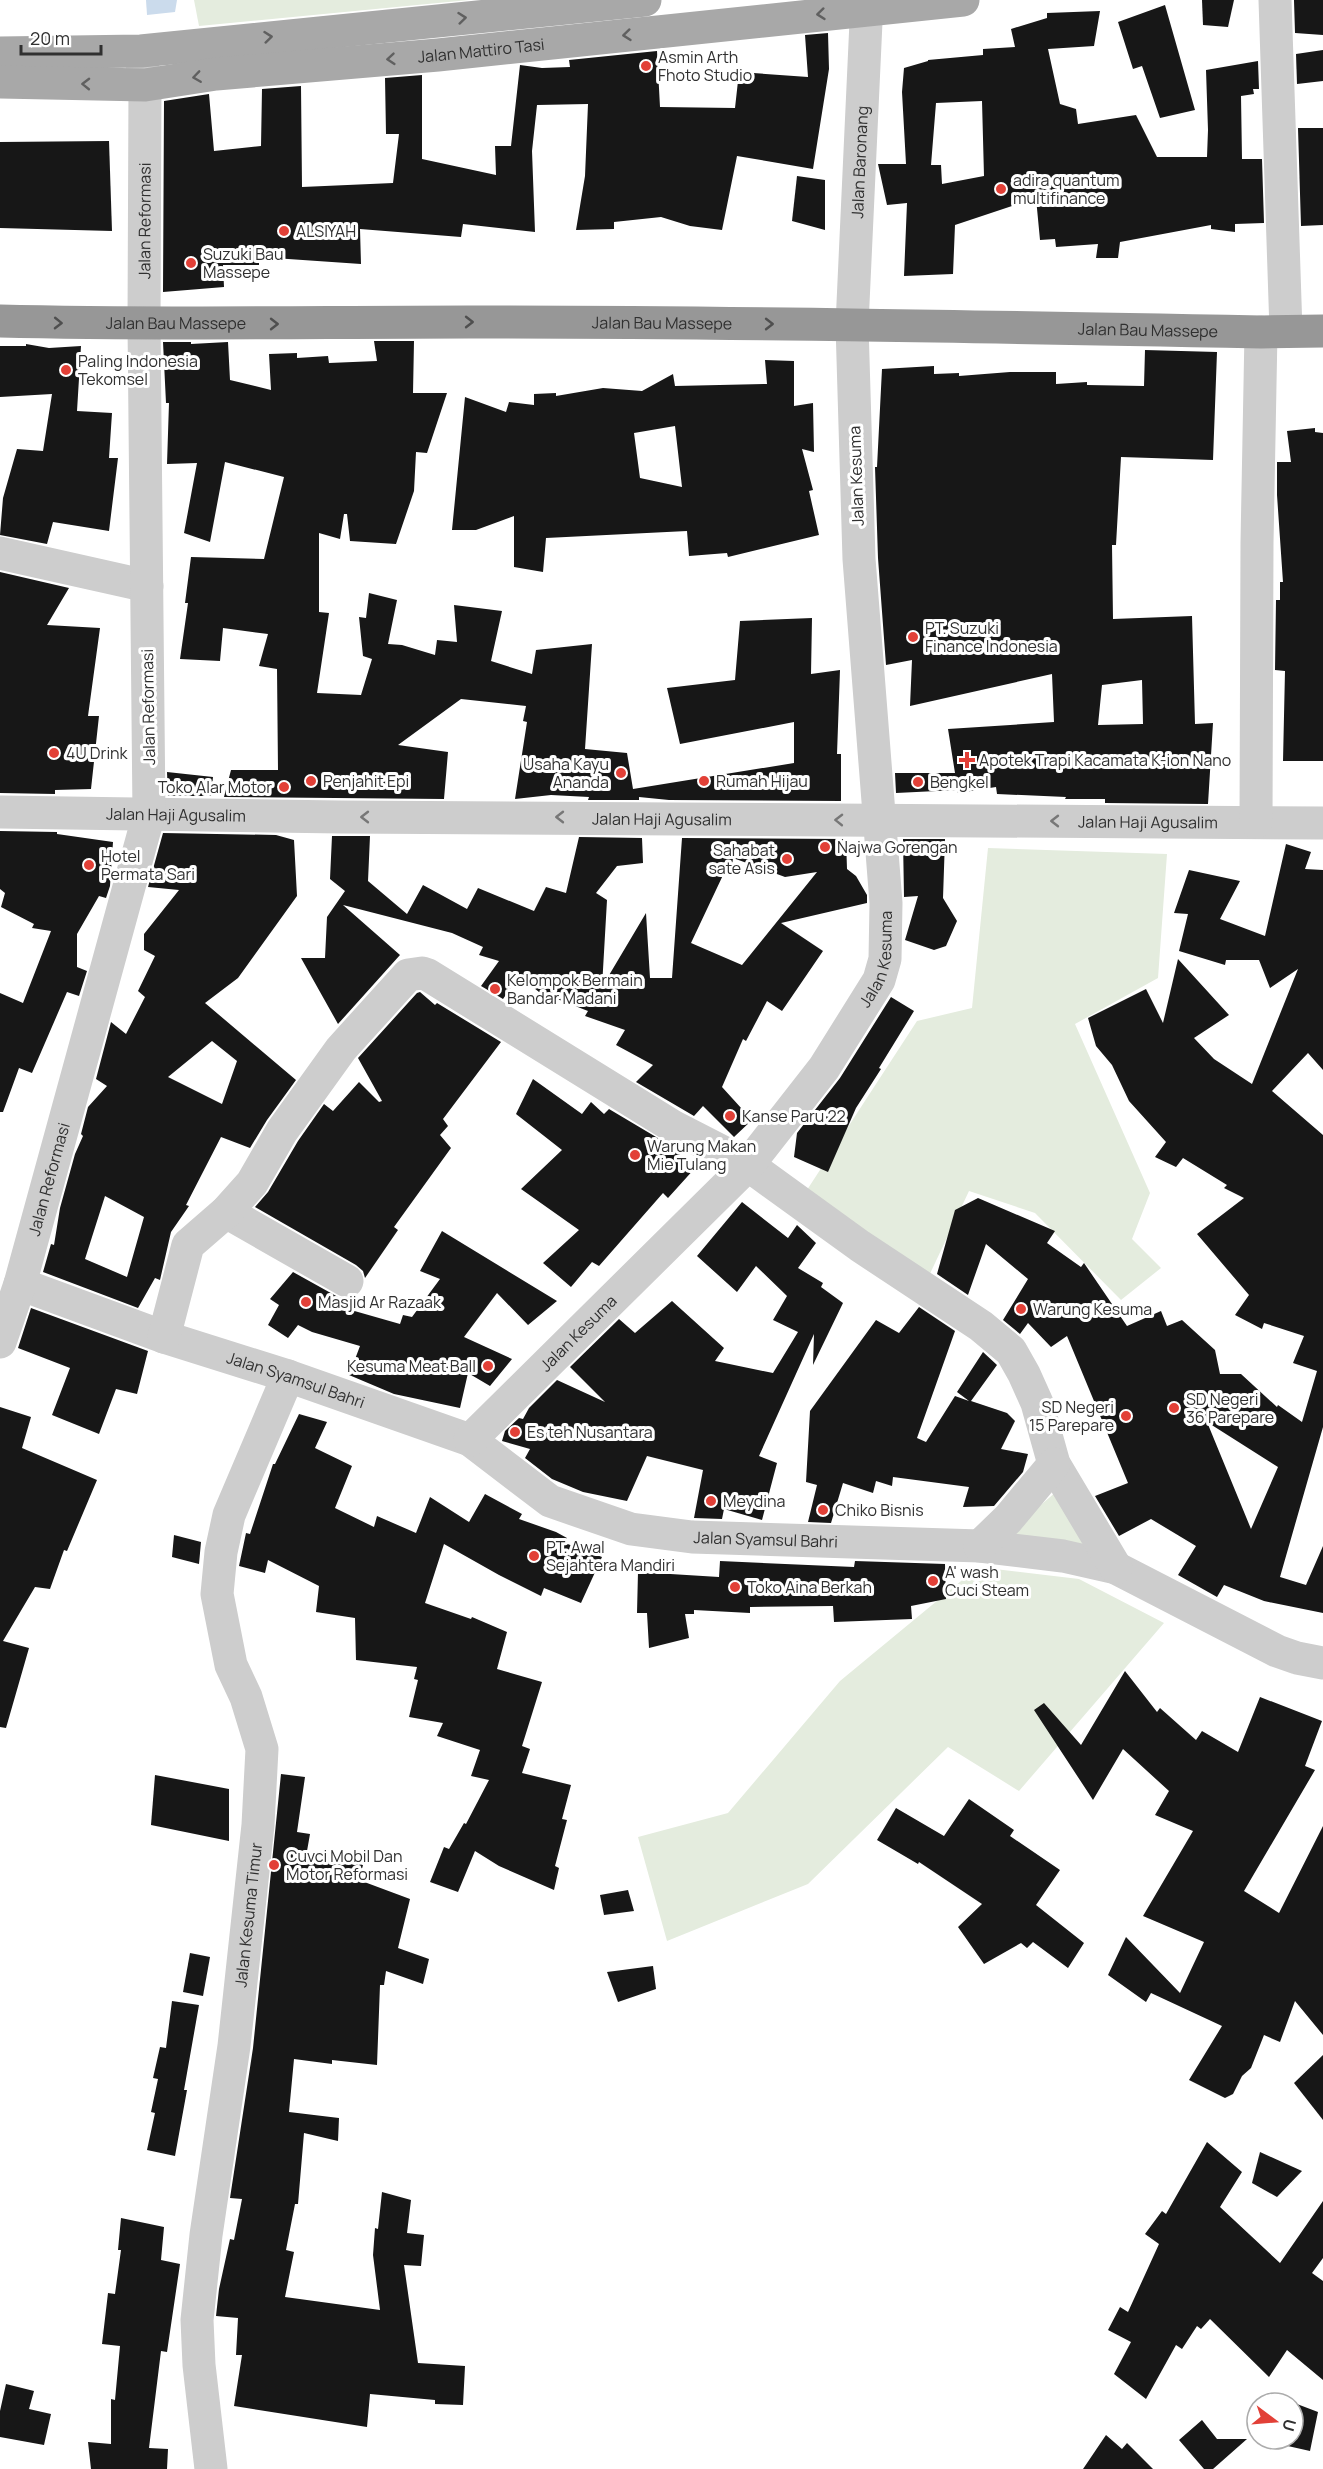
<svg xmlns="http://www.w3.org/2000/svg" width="1323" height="2469" font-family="Manrope,sans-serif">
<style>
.green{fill:#e4ecde}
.water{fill:#cbdbec}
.building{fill:#171717;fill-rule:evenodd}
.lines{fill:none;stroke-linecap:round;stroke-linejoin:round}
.minor{stroke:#cdcdcd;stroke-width:33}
.major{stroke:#a8a8a8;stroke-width:33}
.highway{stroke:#979797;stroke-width:33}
.oneway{stroke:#606060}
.oneway2{stroke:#4f4f4f}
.oneway3{stroke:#777}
.poi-dot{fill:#e24037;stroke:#fff;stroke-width:2}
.labels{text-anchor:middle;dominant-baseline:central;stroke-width:6;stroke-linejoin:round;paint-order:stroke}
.street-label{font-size:16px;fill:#303030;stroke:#fff}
.poi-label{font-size:16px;fill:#303030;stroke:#fff;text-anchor:start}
</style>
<rect width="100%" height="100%" fill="#fff"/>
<g class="green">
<path d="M194 0H469L199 26Z"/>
<path d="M988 848 1167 854 1158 978 1075 1024 1150 1193 1132 1239 1161 1268 1121 1300 1035 1213 969 1191 927 1280 805 1193 917 1021 972 1008Z"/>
<path d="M1057 1491 1098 1556 999 1541Z"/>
<path d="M978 1567 1079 1579 1164 1623 1019 1791 948 1747 808 1884 667 1941 638 1837 728 1813 840 1681Z"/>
</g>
<path class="water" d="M146 0H177L175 12 147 15Z"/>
<g class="building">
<path d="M1202 0H1234L1228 27 1203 25Z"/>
<path d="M1294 0H1323V35L1295 33Z"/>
<path d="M1165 5 1195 110 1160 118 1142 66 1133 69 1118 22Z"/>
<path d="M1100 11 1094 46 1048 49 1060 104 1076 109 1078 124 1136 115 1157 157H1207L1208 130 1206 70 1258 61 1259 89H1253L1254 94 1241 96 1242 159H1262L1264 223 1235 224V232L1211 229V225L1120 242 1118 258H1096L1098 244 1056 247 1055 239 1040 240 1036 198 955 225 953 274 904 276 907 203 887 205 878 164H906L902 92 904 68 928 61V60L983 55V49L1015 47 1011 29 1047 18V13ZM982 101 984 176 942 184 941 165H931L936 103Z"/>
<path d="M828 33 829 69 813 169 737 156 722 230 690 226 661 217 614 222V229L576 230 585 176 588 104 537 105 532 151 535 232 463 224 461 237 360 229 361 264 259 257V265H223L224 287 163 292 164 101 209 94 214 151 261 146 262 89 301 86 302 187 393 183 399 134H386L385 78 422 75V159L496 175 495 146H511L520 65 542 68 570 67 569 60 657 51 660 107 735 108 739 72 808 77 805 35Z"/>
<path d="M1323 50V81L1297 84 1296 54Z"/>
<path d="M1298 128H1323V225L1301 226Z"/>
<path d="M109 141 112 231 0 228V142Z"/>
<path d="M797 176 825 180V230L792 221Z"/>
<path d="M374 341H414L413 393H447L427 453 416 452 414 491 396 544 350 541 347 514H344L340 539 319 533V612L329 613 317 693 361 695 372 659 363 656 359 617 366 618 369 593 397 600 388 644 402 645 435 655 437 640 457 642 454 605 502 611 491 661 532 674 536 650 592 644 585 749 627 753 633 789 794 763V722L680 744 667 688 735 680 740 621 812 618 811 674 840 670 837 754H841V801L669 800 639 797V800H588L589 797 551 795 515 799 527 722 523 721 526 706 461 699 398 745 448 752 444 799 224 797 231 770H278L277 669 259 666 268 634 223 628 220 661 180 659 188 603H185L191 557 264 559 284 477 225 462 210 542 184 533 197 463 167 464 169 403H166L163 342H191V344L228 342 230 380 271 390 269 354 297 353V358L328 356 329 363 377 361Z"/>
<path d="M26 344 49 348 81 346 77 411 112 413 109 458H118L109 531 53 522 47 544 0 535 3 498 17 449 43 451 52 394 0 397V346H26Z"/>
<path d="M1145 350 1217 352 1213 460 1121 457 1116 545H1112L1113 619 1192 616 1195 724 1213 723 1208 804 1105 803V799H1065L1066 797 997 794 996 787 958 793 957 790 896 793 895 773H955L948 729 1054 722 1052 674 910 706 912 660 886 665 878 558 875 467H877L882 369 934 366V374L959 373V376L1010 372H1056V384L1087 382V385L1144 386ZM1142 680 1143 724 1098 725 1102 685Z"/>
<path d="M765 360 794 361V406L813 403 814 452 802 449 813 490 809 491 819 535 728 557 727 553 689 556 687 531 546 538 543 572 514 567V516L476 530H452L465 397 506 412 509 402 534 405V394L556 393V396L603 388 642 391 673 374 675 386 767 384ZM675 426 682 487 640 478 634 433Z"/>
<path d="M1315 428V432L1323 433V761H1283L1285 671 1275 670 1276 600H1280V582H1283L1277 495V462H1291L1287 431Z"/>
<path d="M0 572 69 588 47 625 100 628 88 716H99L91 789 55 790V794L0 793Z"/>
<path d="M167 772 213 777 211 796H168Z"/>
<path d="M0 831 57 832V834L113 842 110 886 106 898 99 896 77 934V967L87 971 79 996 67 992 32 1073 19 1068 3 1112H0V993L23 1003 51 931 32 928 34 924 1 907 5 893 0 889Z"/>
<path d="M163 833 276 835 294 840 297 896 238 978 205 1003 296 1080 267 1120 250 1148 221 1137 186 1205 189 1206 171 1232 160 1280 155 1278 138 1308 43 1272 51 1244 54 1245 60 1208 75 1154 83 1136 81 1134 88 1107 107 1086 96 1079 111 1022 126 1034 145 997 138 991 155 956 144 950V934L179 890 148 887ZM212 1041 237 1061 222 1104 168 1077ZM105 1196 144 1217 127 1277 85 1259Z"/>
<path d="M332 836H370L368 881 407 914 423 885 467 909 478 888 534 911 546 887 566 893 579 837 642 838 643 863 617 866 596 893 607 900 602 987 646 913 650 978H672L682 838 846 839 847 869 856 876 867 895V903L781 923 823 951 782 1011 767 1001 746 1041 743 1039 722 1087 752 1120 734 1137 703 1106 694 1116 636 1082 653 1065 616 1045 625 1030 585 1016 588 1011 539 992 519 976 503 999 481 986 499 961 479 955 483 947 452 933 343 905 400 955 338 1024 301 958H325L327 917 345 891 330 879ZM733 858 785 877 817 872 742 965 691 943 724 873 731 874Z"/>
<path d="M903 839H945L943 898 957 921 946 946 934 950 905 940 918 896 904 897Z"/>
<path d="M1286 844 1311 852 1305 869 1323 870V1070L1308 1053 1272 1091 1323 1135V1427L1280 1577 1306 1585 1323 1546V1613L1264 1601 1224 1585 1217 1597 1178 1575 1196 1546 1151 1519 1119 1536 1095 1496 1128 1483 1067 1336 1051 1347 1028 1323 1020 1334 1003 1320 1028 1279 986 1244 968 1295 937 1274 955 1210 978 1198 1055 1231 1047 1243 1081 1267 1084 1263 1127 1326 1161 1311 1167 1326 1182 1320 1215 1350 1220 1374H1241L1277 1407 1278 1405 1302 1422 1317 1371 1293 1363 1304 1336 1264 1323 1262 1329 1235 1315 1249 1295 1197 1234 1244 1198 1224 1188 1227 1185 1183 1158 1176 1167 1155 1157 1166 1142 1129 1101 1112 1065 1096 1046 1088 1018 1146 989 1163 1023 1178 959 1229 1015 1194 1038 1214 1059 1252 1084 1298 969 1270 988 1259 960H1226L1225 965 1179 951 1188 914 1174 913 1189 870 1240 881 1220 919 1265 936ZM1207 1422 1278 1467 1251 1529Z"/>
<path d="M420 992 435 1005 437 1003 501 1042 443 1119 448 1126 440 1135 451 1148 394 1227 398 1230 365 1278 363 1271 356 1265 255 1207 268 1192 298 1141 324 1104 333 1111 359 1082 379 1102 382 1101 358 1058 417 993Z"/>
<path d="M891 997 914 1011 879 1068 881 1069 856 1108 828 1172 794 1157 797 1133 840 1078Z"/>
<path d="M533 1079 582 1114 591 1102 604 1114 609 1109 683 1153 696 1167 668 1198 663 1193 599 1266 592 1262 571 1287 543 1263 579 1230 521 1189 562 1150 516 1114Z"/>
<path d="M742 1202 788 1238 797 1225 816 1243 798 1268 823 1283 821 1287 843 1303 813 1365 814 1334 759 1456 777 1463 762 1520 724 1509 722 1519 694 1518 703 1470 647 1456 627 1501 583 1492 552 1479 525 1458 530 1449 502 1441 505 1431 519 1418 523 1419 529 1408 557 1380 605 1402 570 1367 619 1319 635 1333 672 1301 724 1348 715 1361 773 1373 798 1332 773 1320 787 1296 756 1266 737 1292 697 1256Z"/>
<path d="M442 1231 557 1301 528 1325 497 1293 464 1337 512 1359 490 1386 468 1373 460 1408 394 1394 349 1375 360 1346 312 1332 298 1325 288 1338 268 1325 279 1305 270 1299 293 1272 338 1297 351 1299 344 1308 400 1324 403 1315 412 1317 440 1279 420 1271Z"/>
<path d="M919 1307 955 1331 917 1438 926 1442 955 1396 969 1401 957 1392 983 1352 997 1365 971 1401 1007 1413 1015 1421 1001 1449 1028 1454 1023 1472 994 1506 963 1507 969 1487 893 1477 892 1486 876 1481 873 1493 843 1483 831 1523 808 1522 817 1485 806 1482 810 1411 876 1320 899 1333Z"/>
<path d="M31 1308 148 1351 137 1394 116 1389 99 1434 52 1415 70 1368 18 1348Z"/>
<path d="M0 1407 31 1417 22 1448 97 1480 67 1551 64 1550 50 1589 35 1587 3 1641 29 1648 6 1728 0 1727Z"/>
<path d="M299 1414 327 1422 315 1448 352 1466 335 1508 374 1527 377 1516 416 1533 430 1497 469 1522 485 1494 522 1514 519 1519 556 1532 567 1538 565 1543 602 1557 581 1603 544 1588 541 1596 499 1575 444 1544 425 1603 471 1619 472 1617 507 1632 497 1669 542 1682 522 1746 530 1749 522 1773 571 1785 562 1819 567 1820 555 1866 559 1868 554 1890 499 1866 475 1851 458 1892 430 1882 444 1847 449 1849 464 1823 466 1824 489 1780 471 1776 480 1750 437 1736 443 1723 409 1717 418 1680 414 1679 417 1667 356 1660 355 1618 316 1612 319 1586 268 1560 265 1573 239 1566 246 1533 250 1534 273 1464H275Z"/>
<path d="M174 1535 201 1542 199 1564 172 1557Z"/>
<path d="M720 1561 854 1567 855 1561 945 1564 946 1599 911 1606 912 1619 834 1622 833 1606 750 1607V1613L694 1610V1614H685L689 1638 649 1648 647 1613H637L638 1572 719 1577Z"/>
<path d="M1125 1671 1157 1712 1160 1708 1196 1740 1202 1731 1238 1752 1260 1697 1322 1721 1305 1766 1315 1770 1244 1891 1279 1913 1323 1826V2035L1295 2001 1280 2042 1264 2035 1251 2068 1242 2076 1233 2094 1225 2098 1189 2080 1222 2026 1151 1993 1146 2002 1108 1975 1126 1937 1180 1993 1204 1942 1143 1916 1193 1831 1155 1815 1169 1791 1123 1749 1093 1800 1034 1710 1044 1703 1081 1745Z"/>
<path d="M281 1774 305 1777 297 1832 310 1834 307 1851 363 1865 359 1880 410 1899 398 1948 429 1959 423 1984 386 1971 384 1985H380L377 2065 332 2060V2064L294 2059 289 2112 339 2118 338 2141 304 2133 298 2204H295L286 2250 294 2252 285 2297 380 2310 373 2255 375 2228 378 2229 382 2192 411 2200 407 2233 424 2235 421 2266 404 2265 418 2363 465 2366 463 2405 435 2404V2400L370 2394 367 2427 234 2406 242 2355H236L238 2318 216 2316 219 2289 230 2239 234 2240 242 2199 230 2198 253 2048Z"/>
<path d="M155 1775 229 1789V1841L151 1825Z"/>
<path d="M969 1799 1014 1830 1010 1836 1060 1870 1036 1905 1084 1943 1068 1968 1033 1942 1027 1948 1021 1943 984 1964 958 1927 982 1904 919 1862 918 1864 877 1840 896 1808 944 1836Z"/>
<path d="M628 1890 634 1911 604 1915 600 1895Z"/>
<path d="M190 1953 210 1957 203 1996 183 1992Z"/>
<path d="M653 1966 656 1989 618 2002 607 1972Z"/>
<path d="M172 2001 199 2005 184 2090H187L175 2156 147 2150 155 2113 151 2112 158 2079 153 2078 160 2047 166 2048Z"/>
<path d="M1323 2055V2120L1294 2083Z"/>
<path d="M1207 2142 1242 2172 1220 2207 1280 2263 1323 2201V2258L1312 2273 1323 2281V2380L1287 2350 1269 2377 1210 2319 1201 2329 1197 2326 1182 2349 1176 2345 1146 2399 1114 2374 1131 2342 1108 2330 1120 2307 1128 2312 1159 2244 1145 2234 1162 2211 1166 2214Z"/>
<path d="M1260 2152 1302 2171 1277 2197 1252 2183Z"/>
<path d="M121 2218 164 2227 161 2260 180 2264 167 2352 161 2351 149 2448 168 2449 167 2469H91L88 2442 111 2444V2399L115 2400 120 2346 102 2344 108 2293 115 2294 121 2250H118Z"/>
<path d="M6 2384 34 2391 29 2409 51 2414 44 2445 0 2437V2411Z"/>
<path d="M1268 2393 1318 2412 1310 2451 1257 2439H1293V2403H1265Z"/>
<path d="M1202 2420 1217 2439H1247L1213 2469H1204L1179 2440Z"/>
<path d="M1106 2435 1122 2449 1127 2443 1153 2469H1083Z"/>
</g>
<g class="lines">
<g class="minor">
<path d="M1275 0 1286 331"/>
<path d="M0 553 147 586"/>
<path id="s1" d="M0 812 341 817 1323 823"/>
<path d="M1256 822 1257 543 1261 332"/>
<path d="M226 1212 347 1281"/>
<path id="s2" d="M20 1284 164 1337 288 1376 470 1440 550 1501 631 1529 692 1537 980 1546 1063 1556 1116 1568 1277 1651 1297 1658 1323 1663"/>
<path d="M164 1337 188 1245 226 1212 252 1183 282 1131 341 1049 408 975 422 973 428 975 674 1127 748 1165 860 1246 981 1326 1011 1351 1024 1374 1037 1403 1054 1464 1116 1568"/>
<path id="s3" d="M0 1342 20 1284 149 814 144 324 145 85 141 56"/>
<path id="s4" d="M470 1440 748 1165 824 1068 879 980 885 959 886 903 859 559 852 325 867 0"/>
<path d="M980 1546 1008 1519 1054 1464"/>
<path id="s5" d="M211 2469 199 2365 197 2320 206 2235 234 2046 258 1825 262 1749 246 1697 231 1665 217 1594 221 1552 229 1515 288 1376"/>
</g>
<g class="major">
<path d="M0 53 141 51 645 0"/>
<path id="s6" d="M0 82 145 85 216 74 438 55 963 0"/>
</g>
<path class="highway" id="s7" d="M0 321C156 325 313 322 469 322 733 322 997 327 1261 332L1323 331"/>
</g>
<defs><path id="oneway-chevron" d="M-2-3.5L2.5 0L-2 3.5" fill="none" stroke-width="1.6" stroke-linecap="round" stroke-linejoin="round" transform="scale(1.5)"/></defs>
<g class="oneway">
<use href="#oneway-chevron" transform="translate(821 14) rotate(174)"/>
<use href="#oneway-chevron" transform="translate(462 18) rotate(-6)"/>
<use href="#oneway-chevron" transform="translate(627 35) rotate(174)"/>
<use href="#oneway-chevron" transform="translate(268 37) rotate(-6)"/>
<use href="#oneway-chevron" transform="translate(391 59) rotate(175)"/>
<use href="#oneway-chevron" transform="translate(197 77) rotate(172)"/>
<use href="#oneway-chevron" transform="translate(86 84) rotate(-179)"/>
</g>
<g class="oneway2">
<use href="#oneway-chevron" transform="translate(469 322)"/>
<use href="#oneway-chevron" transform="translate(58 323) rotate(1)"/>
<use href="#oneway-chevron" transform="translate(274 324)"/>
<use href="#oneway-chevron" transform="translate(769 324)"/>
</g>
<g class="oneway3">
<use href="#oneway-chevron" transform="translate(365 817) rotate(-180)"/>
<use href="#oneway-chevron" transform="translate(560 817) rotate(-180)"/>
<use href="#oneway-chevron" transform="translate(839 820) rotate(-179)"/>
<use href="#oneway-chevron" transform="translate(1055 821) rotate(-180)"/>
</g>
<g class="poi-dot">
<circle cx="646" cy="66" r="6"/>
<circle cx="1001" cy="189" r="6"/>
<circle cx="284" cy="231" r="6"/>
<circle cx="191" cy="263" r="6"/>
<circle cx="66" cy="370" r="6"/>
<circle cx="913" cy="637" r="6"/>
<circle cx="54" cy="753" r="6"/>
<path d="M964 751h6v6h6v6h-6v6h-6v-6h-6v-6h6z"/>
<circle cx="621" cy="773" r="6"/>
<circle cx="311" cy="781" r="6"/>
<circle cx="704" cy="781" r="6"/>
<circle cx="918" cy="782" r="6"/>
<circle cx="284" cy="787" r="6"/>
<circle cx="825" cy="847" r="6"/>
<circle cx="787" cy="859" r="6"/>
<circle cx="89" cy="865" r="6"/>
<circle cx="495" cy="989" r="6"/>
<circle cx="730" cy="1116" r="6"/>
<circle cx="635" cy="1155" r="6"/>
<circle cx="306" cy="1302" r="6"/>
<circle cx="1021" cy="1309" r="6"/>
<circle cx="488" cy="1366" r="6"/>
<circle cx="1174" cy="1408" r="6"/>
<circle cx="1126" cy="1416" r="6"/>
<circle cx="515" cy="1432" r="6"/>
<circle cx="711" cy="1501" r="6"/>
<circle cx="823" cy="1510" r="6"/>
<circle cx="534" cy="1556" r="6"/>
<circle cx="933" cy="1581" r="6"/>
<circle cx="735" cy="1587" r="6"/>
<circle cx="274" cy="1865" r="6"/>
</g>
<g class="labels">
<g class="street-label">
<text stroke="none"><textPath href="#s6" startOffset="483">Jalan Mattiro Tasi</textPath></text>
<text stroke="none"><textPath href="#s4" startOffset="1438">Jalan Baronang</textPath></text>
<text stroke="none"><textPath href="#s3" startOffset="1142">Jalan Reformasi</textPath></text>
<text stroke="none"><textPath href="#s7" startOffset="176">Jalan Bau Massepe</textPath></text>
<text stroke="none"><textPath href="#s7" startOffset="662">Jalan Bau Massepe</textPath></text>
<text stroke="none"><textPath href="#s7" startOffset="1148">Jalan Bau Massepe</textPath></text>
<text transform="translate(856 476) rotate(-92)">Jalan Kesuma</text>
<text transform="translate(148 707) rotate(-91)">Jalan Reformasi</text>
<text stroke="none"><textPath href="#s1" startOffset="176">Jalan Haji Agusalim</textPath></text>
<text stroke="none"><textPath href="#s1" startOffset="662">Jalan Haji Agusalim</textPath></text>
<text stroke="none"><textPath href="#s1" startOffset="1148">Jalan Haji Agusalim</textPath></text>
<text stroke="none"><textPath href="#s4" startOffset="638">Jalan Kesuma</textPath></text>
<text stroke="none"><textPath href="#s3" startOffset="170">Jalan Reformasi</textPath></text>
<text stroke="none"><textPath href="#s4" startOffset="152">Jalan Kesuma</textPath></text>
<text stroke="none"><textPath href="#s2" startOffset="292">Jalan Syamsul Bahri</textPath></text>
<text stroke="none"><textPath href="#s2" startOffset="798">Jalan Syamsul Bahri</textPath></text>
<text stroke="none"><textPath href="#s5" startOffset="558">Jalan Kesuma Timur</textPath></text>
</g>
<g class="poi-label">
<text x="658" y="57">Asmin Arth<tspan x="658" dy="18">Fhoto Studio</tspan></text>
<text x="1013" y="180">adira quantum<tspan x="1013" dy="18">multifinance</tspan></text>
<text x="296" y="231">ALSIYAH</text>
<text x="203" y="254">Suzuki Bau<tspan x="203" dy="18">Massepe</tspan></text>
<text x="78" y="361">Paling Indonesia<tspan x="78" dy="18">Tekomsel</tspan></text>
<text x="925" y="628">PT. Suzuki<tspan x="925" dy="18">Finance Indonesia</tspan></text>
<text x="66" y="753">4U Drink</text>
<text x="979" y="760">Apotek Trapi Kacamata K-ion Nano</text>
<text x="609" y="764" text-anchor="end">Usaha Kayu<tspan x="609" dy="18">Ananda</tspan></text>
<text x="323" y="781">Penjahit Epi</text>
<text x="716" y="781">Rumah Hijau</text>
<text x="930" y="782">Bengkel</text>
<text x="272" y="787" text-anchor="end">Toko Alar Motor</text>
<text x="837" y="847">Najwa Gorengan</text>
<text x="775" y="850" text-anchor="end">Sahabat<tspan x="775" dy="18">sate Asis</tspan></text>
<text x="101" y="856">Hotel<tspan x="101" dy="18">Permata Sari</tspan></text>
<text x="507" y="980">Kelompok Bermain<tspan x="507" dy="18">Bandar Madani</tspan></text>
<text x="742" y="1116">Kanse Paru 22</text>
<text x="647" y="1146">Warung Makan<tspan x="647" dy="18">Mie Tulang</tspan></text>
<text x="318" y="1302">Masjid Ar Razaak</text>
<text x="1033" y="1309">Warung Kesuma</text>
<text x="476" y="1366" text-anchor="end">Kesuma Meat Ball</text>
<text x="1186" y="1399">SD Negeri<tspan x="1186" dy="18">36 Parepare</tspan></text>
<text x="1114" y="1407" text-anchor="end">SD Negeri<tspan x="1114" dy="18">15 Parepare</tspan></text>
<text x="527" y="1432">Es teh Nusantara</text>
<text x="723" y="1501">Meydina</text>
<text x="835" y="1510">Chiko Bisnis</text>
<text x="546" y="1547">PT. Awal<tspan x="546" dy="18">Sejahtera Mandiri</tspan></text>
<text x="945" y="1572">A' wash<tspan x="945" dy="18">Cuci Steam</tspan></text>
<text x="747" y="1587">Toko Aina Berkah</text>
<text x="286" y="1856">Cuvci Mobil Dan<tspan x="286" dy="18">Motor Reformasi</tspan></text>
</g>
</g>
<g transform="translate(1275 2421) rotate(106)"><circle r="28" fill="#ffffff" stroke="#acacac" stroke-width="1.5"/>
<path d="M0-4.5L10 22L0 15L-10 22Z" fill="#e24037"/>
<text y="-9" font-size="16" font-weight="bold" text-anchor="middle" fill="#303030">U</text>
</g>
<path d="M21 45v9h80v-9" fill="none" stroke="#303030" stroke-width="3"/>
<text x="30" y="45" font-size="18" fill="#303030" stroke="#ffffff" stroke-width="4.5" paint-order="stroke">20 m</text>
</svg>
